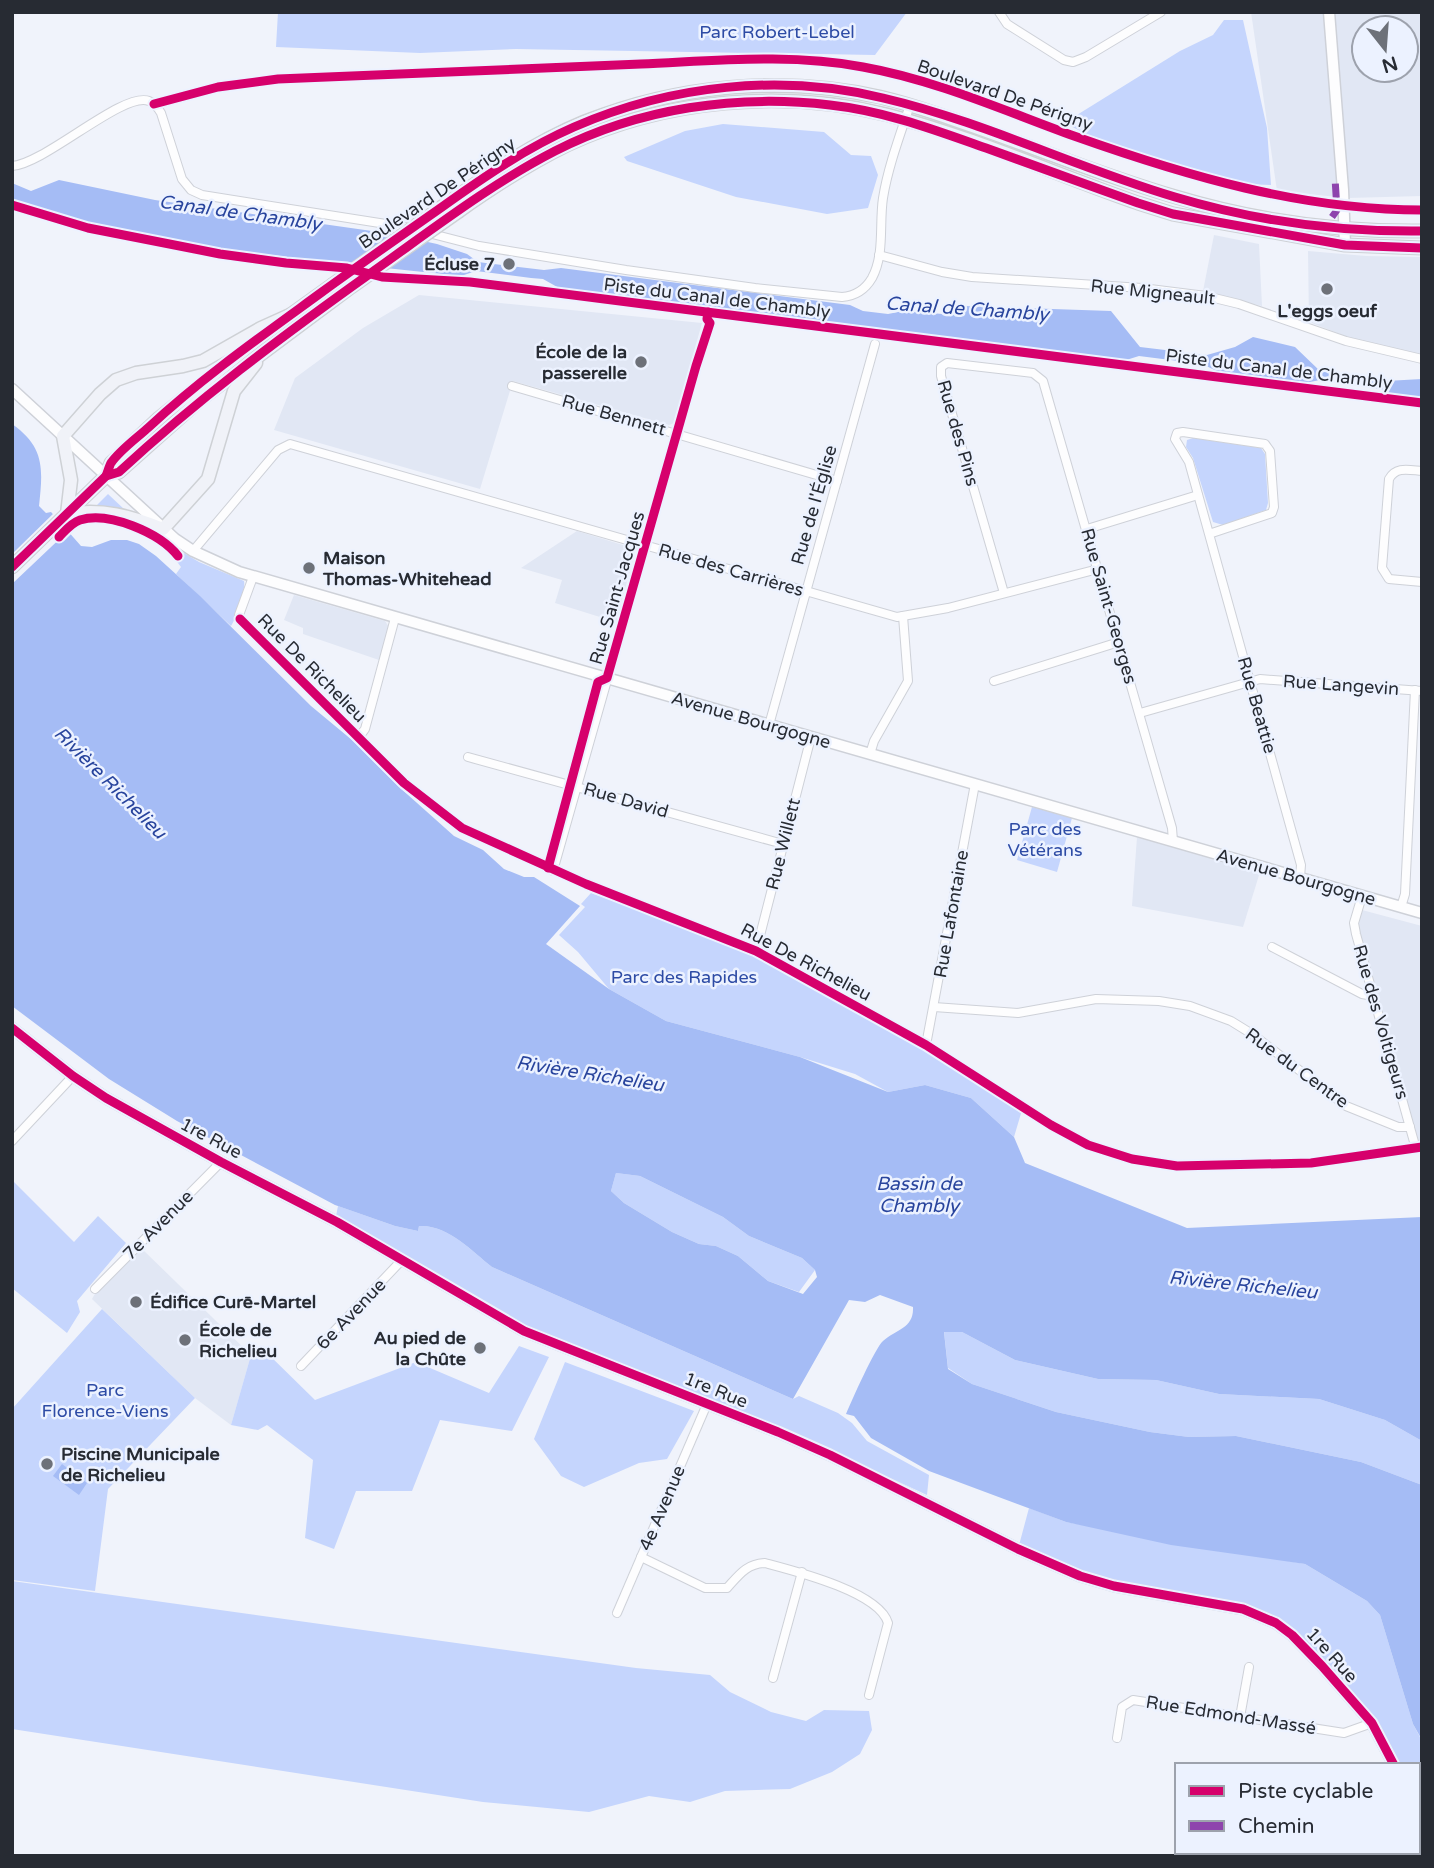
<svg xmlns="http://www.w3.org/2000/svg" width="1434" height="1868" font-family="'Varela Round',sans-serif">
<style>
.built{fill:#e1e7f4;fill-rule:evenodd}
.green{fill:#c5d5fd}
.water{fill:#a5bcf5;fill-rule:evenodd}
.pier{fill:#f0f3fb}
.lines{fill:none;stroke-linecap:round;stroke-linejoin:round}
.street-casing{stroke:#ced1d8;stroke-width:10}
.secondary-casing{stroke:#ced1d8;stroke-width:13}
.primary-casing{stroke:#ced1d5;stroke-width:15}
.street{stroke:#fdfdfe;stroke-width:8}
.secondary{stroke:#fdfdfe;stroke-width:10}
.primary{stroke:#f0f2f8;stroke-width:12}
.primary-bridge-casing{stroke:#ced1d5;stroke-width:15;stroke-linecap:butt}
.primary-bridge{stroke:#f0f2f8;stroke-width:12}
.quiet{stroke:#8e44ad;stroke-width:7;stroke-dasharray:14 7;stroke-linecap:butt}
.cycleway-casing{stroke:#ecf2ff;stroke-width:13}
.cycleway{stroke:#d6006c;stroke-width:9}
.poi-dot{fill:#6d7179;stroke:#ecf2ff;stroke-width:2.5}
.labels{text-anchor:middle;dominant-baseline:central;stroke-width:5;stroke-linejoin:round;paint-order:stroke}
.park-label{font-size:18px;fill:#2d4ba5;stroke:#ecf2ff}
.street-label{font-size:18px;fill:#272b33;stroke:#ecf2ff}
.poi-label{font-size:18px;font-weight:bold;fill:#272b33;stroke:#ecf2ff;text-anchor:start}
.water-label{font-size:19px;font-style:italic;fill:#28449d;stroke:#ecf2ff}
</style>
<rect width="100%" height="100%" fill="#f0f3fb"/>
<g class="built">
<path d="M1251 12H1422V196L1348 198 1277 191ZM1364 28H1406V70H1364Z"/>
<path d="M1214 235 1259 244 1262 306 1203 291Z"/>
<path d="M1308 251 1366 256 1422 257V356L1366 344 1309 322Z"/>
<path d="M419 295 702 323 674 423 669 425 513 381 480 489 274 430 295 378 363 328Z"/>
<path d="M577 531 636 549 616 622 555 603 562 580 521 568Z"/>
<path d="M294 595 385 621 389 627 379 660 303 634V628L284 620Z"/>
<path d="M1137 837 1260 872 1243 927 1132 906Z"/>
<path d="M1362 910 1422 926V1143L1415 1144 1355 929Z"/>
<path d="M141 1248 251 1355 231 1425 195 1398 92 1299 96 1292Z"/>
</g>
<g class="green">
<path d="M278 12H907L875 55 516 49 420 53 276 47Z"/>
<path d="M1224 20H1243L1267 128 1271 185 1242 184 1101 141 1064 123 1180 51 1213 35Z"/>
<path d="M723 124 824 132 851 155 871 156 878 175 868 208 827 214 736 197 627 161 624 157 685 131Z"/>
<path d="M1193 438 1261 448 1265 454 1268 503 1266 510 1223 525 1213 522 1193 458 1186 447 1187 440Z"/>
<path d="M108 494 125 510 97 505Z"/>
<path d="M172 546 199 562 244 581C246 590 236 619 231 626L176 574 181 567 169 551Z"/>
<path d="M1032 807 1072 818 1057 872 1017 860Z"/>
<path d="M591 893C648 914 709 932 764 960 853 1004 938 1057 1022 1110L1014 1137 971 1098 925 1085 888 1092 855 1074 800 1057 666 1021 609 989 578 952 559 935 585 907 581 904Z"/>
<path d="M616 1173 640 1176 723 1217 749 1236 802 1258 815 1270 799 1292 768 1281 738 1256 716 1246 699 1244 672 1232 624 1203 611 1191Z"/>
<path d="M12 1180 74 1242 98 1216 126 1243 77 1301 80 1312 67 1333 12 1288Z"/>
<path d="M338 1206 395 1226 418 1231 419 1226C447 1224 472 1251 492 1267L793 1399 799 1396 838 1413 852 1423 867 1441 929 1475 927 1495 784 1429 524 1331 336 1216Z"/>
<path d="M102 1309 195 1398 108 1489 95 1591 12 1580V1409Z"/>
<path d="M944 1331 962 1332 1015 1360 1098 1379 1156 1380 1219 1394 1319 1399 1385 1420 1422 1441V1485L1361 1462 1236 1436 1189 1437 1150 1432 1056 1412 972 1384 948 1368Z"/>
<path d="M519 1346 549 1357 512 1431 440 1420 412 1491H356L334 1549 305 1538 313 1460 267 1425 258 1430 231 1425 251 1355 265 1351 315 1400 416 1362 489 1393Z"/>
<path d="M565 1362 694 1411 667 1459 639 1463 584 1487 561 1476 534 1439Z"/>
<path d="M1029 1508 1066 1522 1305 1564 1367 1601 1380 1615 1413 1724 1422 1741V1816L1418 1809V1765H1395L1373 1723 1290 1633 1243 1609 1114 1586 1018 1549Z"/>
<path d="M12 1581 636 1668 710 1675 730 1692 771 1712 806 1721 824 1710 869 1711 872 1730 860 1754 832 1772 790 1789 725 1791 690 1802 649 1796 589 1812 483 1802 12 1729Z"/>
</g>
<g class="water">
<path d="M59 180 155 200 386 233 437 244 467 254 478 262 544 270 561 268 850 305 863 311 888 314 903 311 943 314 965 306 1111 311 1140 347 1207 355 1235 347 1253 337 1295 347 1320 371 1386 381 1422 379V400L1397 397 1381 389 1320 380 1300 384 1221 373 1202 364 1139 356 1123 361 559 288 543 279 531 278 476 271 461 276C368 266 276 257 184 243 127 234 66 225 12 202V183L31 191Z"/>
<path d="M12 424C45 447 43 469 39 506L46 513 51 512 81 546 92 547 111 540H127L139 544 156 556 200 596 311 706 352 740 398 786 454 836 483 850 504 869 524 877H534L580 906 546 944 609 989 666 1021 800 1057 888 1092 925 1085 971 1098 1014 1137 1025 1163 1187 1228 1422 1217V1441L1385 1420 1319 1399 1219 1394 1156 1380 1098 1379 1015 1360 962 1332H944L948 1369 972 1384 1056 1412 1150 1432 1189 1437 1236 1436 1361 1462 1422 1485V1740L1413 1724 1380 1615 1367 1601 1305 1564 1171 1545 1066 1522 929 1471 871 1438 854 1416 846 1414C852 1400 875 1348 883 1341 897 1329 914 1328 913 1307L880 1295 865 1302 849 1300 793 1399 492 1267C472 1251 447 1224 419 1226L418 1231 395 1226 335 1205 177 1121 109 1079 12 1006ZM616 1173 640 1176 723 1217 749 1236 802 1258 815 1270 817 1277 803 1294 768 1281 738 1256 716 1246 699 1244 672 1232 624 1203 611 1191Z"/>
<path d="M62 1464 87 1483 79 1495 53 1476Z"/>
</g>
<path class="pier" d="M55 512 73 532 69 530 12 584V554Z"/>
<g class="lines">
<defs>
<g id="street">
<path d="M999 12 1007 24 1064 60 1073 62 1086 57 1161 12"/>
<path d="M12 166C45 164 123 91 149 101 155 103 158 108 161 113L182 179 191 190 202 195 405 227 479 246 626 270 755 288 842 297C855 296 865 290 872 278 885 254 879 224 883 198 888 167 900 135 910 105"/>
<path d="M879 255 942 272 972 277 1142 288 1206 296 1239 304 1346 341 1422 359"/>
<path d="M512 386 837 481"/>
<path d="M1422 471C1409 470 1396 466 1389 479L1382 568 1389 579 1422 582"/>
<path d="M1087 529 1198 495"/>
<path d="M1209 534 1272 513 1274 507 1270 451 1265 444 1183 432 1177 433 1175 439 1189 462 1301 865 1300 877"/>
<path d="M193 551 278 450 290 444 897 617 948 608 1098 569"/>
<path d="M253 577 239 615 240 619 404 783 462 828 586 884 756 951 926 1045 1051 1125 1088 1145 1132 1159 1177 1166 1311 1163 1422 1147"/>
<path d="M1004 593 941 376V367L947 363 1033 373 1043 381 1172 828 1173 841"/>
<path d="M994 681 1119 642"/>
<path d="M1140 713 1260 679 1422 691"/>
<path d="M769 725 875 344"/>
<path d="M359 737 365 729 395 618"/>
<path d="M870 754 874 741 908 681 903 616"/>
<path d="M468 757 783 844"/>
<path d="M553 871 696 366 710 323"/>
<path d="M1362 896 1354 923 1356 934 1416 1149"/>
<path d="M1401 907 1405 894 1415 690"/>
<path d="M1272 947 1362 994 1373 996"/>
<path d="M756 951 811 737"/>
<path d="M934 1007 1018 1013 1096 999 1159 1001 1190 1006 1231 1021 1252 1034 1346 1106 1398 1127H1410"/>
<path d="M926 1045 975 784"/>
<path d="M12 1141 73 1076"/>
<path d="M95 1289 221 1162"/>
<path d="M301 1366 401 1261"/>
<path d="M641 1557 705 1588H727C739 1575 746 1564 765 1563 795 1571 879 1592 888 1623L869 1695"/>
<path d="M617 1613 707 1404"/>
<path d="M773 1678 802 1572"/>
<path d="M1240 1717 1249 1667"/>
<path d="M1117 1738 1122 1707 1133 1700 1344 1733 1372 1723"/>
</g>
<g id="secondary">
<path d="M1329 12 1343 190 1345 245"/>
<path d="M12 389 175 539 193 551 239 572 1422 913"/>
<path d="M12 1028 73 1076 106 1098 221 1162 337 1222 524 1331 778 1432 830 1455 1018 1549 1080 1576 1114 1586 1243 1609 1276 1623 1292 1635 1322 1666 1372 1723 1394 1765"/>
<path d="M1418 1812 1422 1819"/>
</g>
<g id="primary">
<path d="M439 209C486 176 531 144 584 122 677 85 782 75 880 97 915 105 948 118 981 129 1046 152 1110 178 1176 197 1256 221 1339 232 1422 231"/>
<path d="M459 211C493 187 528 164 567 145 665 99 783 89 888 115 973 137 1055 174 1138 203L1173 214 1345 245 1422 248"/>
<path d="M286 318 332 285"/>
<path d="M106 476 111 463 159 418 263 335"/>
<path d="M67 514 71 480 63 436 100 394 116 380 136 373 183 366 203 361 261 328 292 314"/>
<path d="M67 514C102 508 131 516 163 529L208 479 234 391 256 363"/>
<path d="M12 567 106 476 119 472 201 399 351 287"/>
</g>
</defs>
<use href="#street" class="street-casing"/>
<use href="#secondary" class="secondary-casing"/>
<use href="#primary" class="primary-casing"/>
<use href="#street" class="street"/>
<use href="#secondary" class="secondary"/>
<use href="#primary" class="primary"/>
<defs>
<g id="primary-bridge">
<path d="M332 285 439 209"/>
<path d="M351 287 459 211"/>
</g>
</defs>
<use href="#primary-bridge" class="primary-bridge-casing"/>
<use href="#primary-bridge" class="primary-bridge"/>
<path class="quiet" d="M1332 217 1337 210 1335 178"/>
<defs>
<g id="cycleway">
<path d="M154 104 218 87 278 79C399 73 520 68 641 64 714 61 791 53 863 67 936 80 1005 111 1074 136 1187 176 1301 210 1422 210"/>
<path d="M12 205 88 228 220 254 286 263 347 268 382 277 470 282 1422 403"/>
<path d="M106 476C107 474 110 464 111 463 120 450 137 438 149 427 203 377 263 335 322 292 362 263 402 235 442 207 484 177 526 148 574 127 670 85 781 73 883 98 982 121 1077 168 1175 197 1255 221 1339 232 1422 231"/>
<path d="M59 537C65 531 71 523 80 520 109 511 160 533 178 556"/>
<path d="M12 567 106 476 119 472C197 400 281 337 368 275 429 232 489 185 555 151 639 108 737 94 830 105 885 111 935 130 986 148 1036 166 1087 185 1138 203L1173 214 1345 245 1422 248"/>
<path d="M240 619 404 783 462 828 586 884 756 951 926 1045 1051 1125 1088 1145 1132 1159 1177 1166 1311 1163 1422 1147"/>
<path d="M548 868 598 682 607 678 696 366 710 323 707 319 708 312"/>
<path d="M12 1028 73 1076 106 1098 221 1162 337 1222 524 1331 778 1432 830 1455 1018 1549 1080 1576 1114 1586 1243 1609 1276 1623 1292 1635 1322 1666 1372 1723 1394 1765"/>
</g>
</defs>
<use href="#cycleway" class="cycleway-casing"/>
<use href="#cycleway" class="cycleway"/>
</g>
<g class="poi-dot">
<circle cx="509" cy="264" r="7"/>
<circle cx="1327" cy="289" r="7"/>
<circle cx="641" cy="362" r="7"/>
<circle cx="309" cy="568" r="7"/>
<circle cx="136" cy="1302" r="7"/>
<circle cx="185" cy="1340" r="7"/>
<circle cx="480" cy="1348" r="7"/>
<circle cx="47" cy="1464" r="7"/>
</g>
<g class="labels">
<g class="park-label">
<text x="777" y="32">Parc Robert-Lebel</text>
<text x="1045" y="829">Parc des<tspan x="1045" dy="21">Vétérans</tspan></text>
<text x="684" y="977">Parc des Rapides</text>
<text x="105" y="1390">Parc<tspan x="105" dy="21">Florence-Viens</tspan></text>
</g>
<g class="street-label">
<text transform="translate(1005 95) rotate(19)">Boulevard De Périgny</text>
<text transform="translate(437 193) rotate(-34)">Boulevard De Périgny</text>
<text transform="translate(1153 292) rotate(6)">Rue Migneault</text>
<text transform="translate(717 298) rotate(7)">Piste du Canal de Chambly</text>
<text transform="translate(1279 369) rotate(7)">Piste du Canal de Chambly</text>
<text transform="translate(614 415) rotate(16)">Rue Bennett</text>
<text transform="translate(958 433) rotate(74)">Rue des Pins</text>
<text transform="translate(814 505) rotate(-74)">Rue de l'Église</text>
<text transform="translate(731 570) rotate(16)">Rue des Carrières</text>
<text transform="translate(617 588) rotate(-74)">Rue Saint-Jacques</text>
<text transform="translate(1109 606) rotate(74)">Rue Saint-Georges</text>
<text transform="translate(312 668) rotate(45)">Rue De Richelieu</text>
<text transform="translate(1341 685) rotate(4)">Rue Langevin</text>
<text transform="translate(1257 705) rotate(74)">Rue Beattie</text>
<text transform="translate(751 720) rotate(16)">Avenue Bourgogne</text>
<text transform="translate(626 800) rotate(16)">Rue David</text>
<text transform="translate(783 844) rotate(-76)">Rue Willett</text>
<text transform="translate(1296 877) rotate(16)">Avenue Bourgogne</text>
<text transform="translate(951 914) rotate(-80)">Rue Lafontaine</text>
<text transform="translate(806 962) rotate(28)">Rue De Richelieu</text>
<text transform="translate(1381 1022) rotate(74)">Rue des Voltigeurs</text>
<text transform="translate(1297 1068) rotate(36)">Rue du Centre</text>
<text transform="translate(211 1138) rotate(28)">1re Rue</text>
<text transform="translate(158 1225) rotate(-45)">7e Avenue</text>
<text transform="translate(351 1314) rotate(-46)">6e Avenue</text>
<text transform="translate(716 1390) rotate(22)">1re Rue</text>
<text transform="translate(662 1508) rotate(-67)">4e Avenue</text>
<text transform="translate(1332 1655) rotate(48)">1re Rue</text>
<text transform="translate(1231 1715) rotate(9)">Rue Edmond-Massé</text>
</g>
<g class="poi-label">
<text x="495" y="264" text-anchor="end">Écluse 7</text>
<text x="1327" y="311" text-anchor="middle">L'eggs oeuf</text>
<text x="627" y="352" text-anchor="end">École de la<tspan x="627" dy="21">passerelle</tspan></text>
<text x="323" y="558">Maison<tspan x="323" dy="21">Thomas-Whitehead</tspan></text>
<text x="150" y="1302">Édifice Curē-Martel</text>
<text x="199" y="1330">École de<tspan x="199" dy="21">Richelieu</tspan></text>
<text x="466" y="1338" text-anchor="end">Au pied de<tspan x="466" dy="21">la Chûte</tspan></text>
<text x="61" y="1454">Piscine Municipale<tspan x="61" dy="21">de Richelieu</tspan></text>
</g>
<g class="water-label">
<text transform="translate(240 213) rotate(8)">Canal de Chambly</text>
<text transform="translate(967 309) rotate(4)">Canal de Chambly</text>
<text transform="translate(110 783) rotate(45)">Rivière Richelieu</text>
<text transform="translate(590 1074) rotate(9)">Rivière Richelieu</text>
<text x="919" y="1184">Bassin de<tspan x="919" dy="22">Chambly</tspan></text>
<text transform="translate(1243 1285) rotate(6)">Rivière Richelieu</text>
</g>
</g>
<rect width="1434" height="1868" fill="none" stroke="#272b33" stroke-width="28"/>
<rect x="1175" y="1763" width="245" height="91" fill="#ecf2ff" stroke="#9da2ad" stroke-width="2"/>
<rect x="1189" y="1786" width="35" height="10" fill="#d6006c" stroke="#9da2ad" stroke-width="2"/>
<text x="1238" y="1798" font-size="21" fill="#272b33">Piste cyclable</text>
<rect x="1189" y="1821" width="35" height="10" fill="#8e44ad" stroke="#9da2ad" stroke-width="2"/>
<text x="1238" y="1833" font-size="21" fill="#272b33">Chemin</text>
<g transform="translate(1385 49) rotate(163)"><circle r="33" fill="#ecf2ff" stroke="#9da2ad" stroke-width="2"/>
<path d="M0-5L12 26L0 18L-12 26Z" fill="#6d7179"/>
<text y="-10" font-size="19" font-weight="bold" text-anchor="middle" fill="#272b33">N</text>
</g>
</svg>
